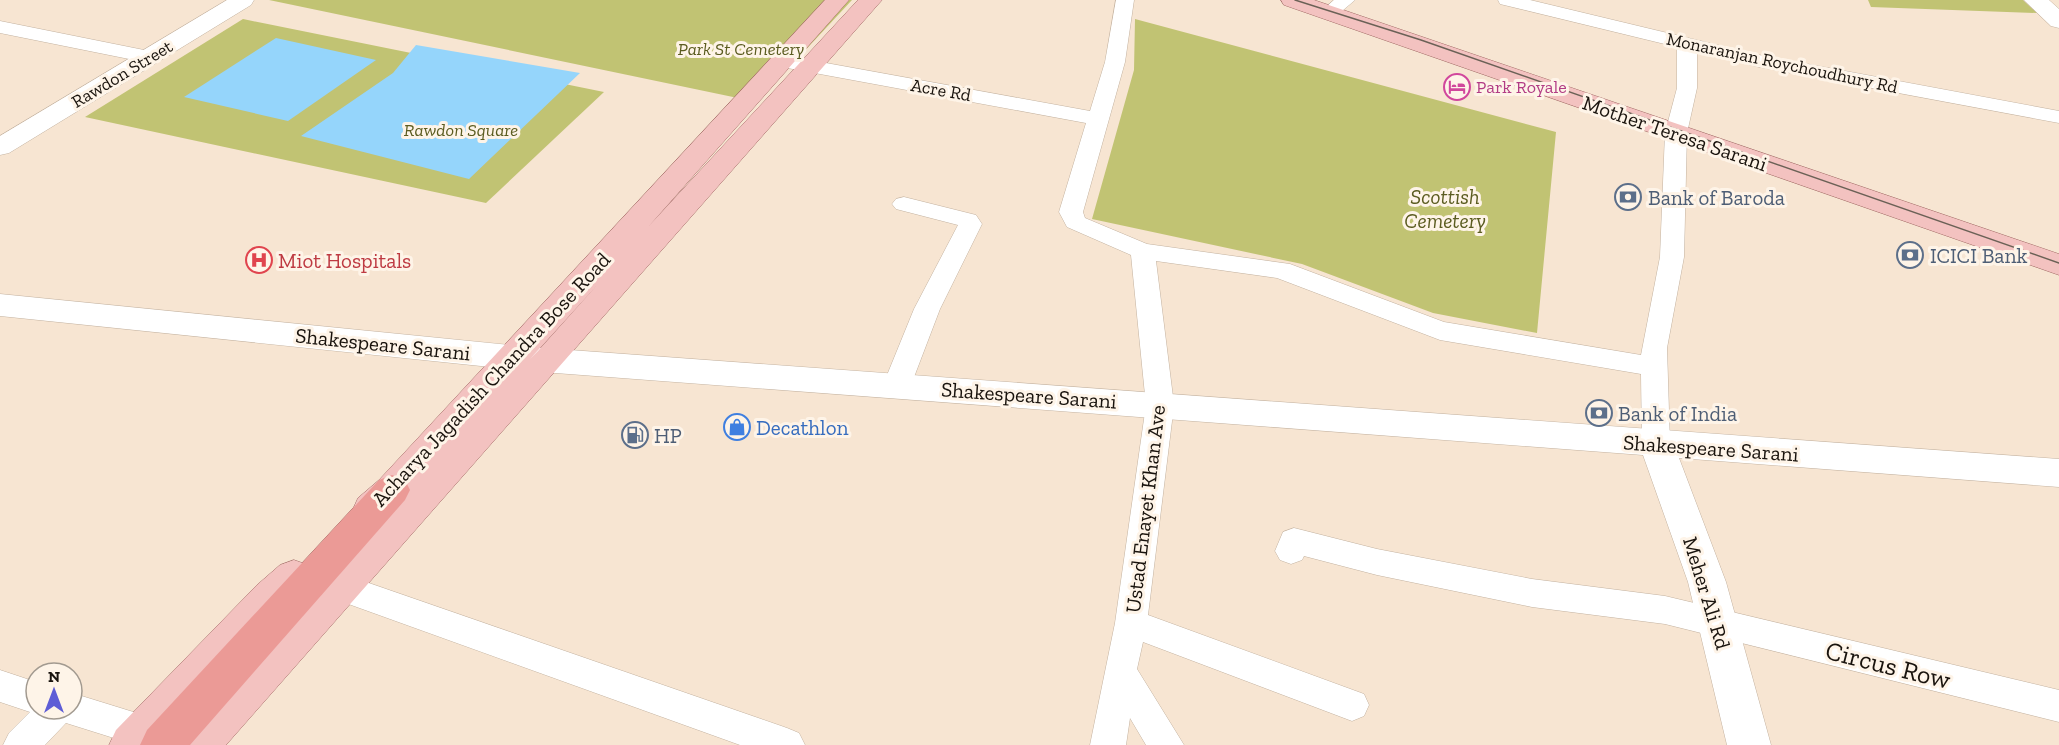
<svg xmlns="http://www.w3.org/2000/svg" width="2059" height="745" font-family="'Zilla Slab',serif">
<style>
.green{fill:#c1c373}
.water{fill:#95d5fb}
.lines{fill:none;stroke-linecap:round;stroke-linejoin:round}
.street-casing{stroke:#c3b2a0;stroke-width:1}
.secondary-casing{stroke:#c3b2a0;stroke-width:1}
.primary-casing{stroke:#a26b66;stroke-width:1}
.highway-casing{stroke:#a26b66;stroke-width:1}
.street{fill:#fff;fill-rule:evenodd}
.secondary{fill:#fff;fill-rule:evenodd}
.primary{fill:#f3c2c0;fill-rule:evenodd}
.highway{fill:#eb9a96;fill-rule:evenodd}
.tram{stroke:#6b6156;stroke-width:1.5}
.labels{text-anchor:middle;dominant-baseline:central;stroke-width:6;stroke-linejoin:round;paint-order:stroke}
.far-park-label{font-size:18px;font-style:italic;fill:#5b5c20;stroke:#fef4e8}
.far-street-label{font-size:18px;fill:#19130d;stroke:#fef4e8}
.far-hotel-label{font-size:18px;fill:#b23c85;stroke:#fef4e8;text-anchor:start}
.street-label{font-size:21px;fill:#19130d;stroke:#fef4e8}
.park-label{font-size:21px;font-style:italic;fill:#5b5c20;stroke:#fef4e8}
.service-label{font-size:21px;fill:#4e5e75;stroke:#fef4e8;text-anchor:start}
.health-label{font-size:21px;fill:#be3a42;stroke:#fef4e8;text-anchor:start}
.shop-label{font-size:21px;fill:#366cbe;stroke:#fef4e8;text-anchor:start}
.near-street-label{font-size:26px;fill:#19130d;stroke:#fef4e8}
</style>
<rect width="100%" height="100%" fill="#f7e5d2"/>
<g class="green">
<path d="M269 0H852L757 102Z"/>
<path d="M1868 0H2023L2037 13 1871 7Z"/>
<path d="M243 19 604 92 486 203 85 117Z"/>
<path d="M1135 19 1556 132 1537 333 1433 313 1302 264 1092 219 1134 70Z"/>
</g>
<g class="water">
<path d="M276 38 376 60 288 121 184 97Z"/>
<path d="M416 45 580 73 469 179 301 136 393 73Z"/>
</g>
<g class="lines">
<defs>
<g id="street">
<path d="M1116 0H1134L1125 62 1083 212 1085 218 1147 244 1290 264 1444 322 1641 355 1660 257 1665 133 1677 88V47L1500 4 1498 0H1530L1759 55 2059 111V123L1759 67 1697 52V88L1687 133 1684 257 1667 348 1670 444 1666 452 1656 455 1646 452 1642 444 1641 374 1440 340 1277 278 1156 261 1174 405 1148 615 1364 694 1369 705 1364 716 1352 721 1143 642 1137 669 1184 745H1146L1130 718 1126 745H1090L1115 623 1146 405 1131 255 1067 227 1059 212 1086 123 782 67 775 65 772 61 775 57 782 55 1090 111 1105 62Z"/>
<path d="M1334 0H1355L1335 17H1321L1319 13Z"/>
<path d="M0 21 149 51 156 53 159 57 156 61 149 63 0 33Z"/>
<path d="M904 197 976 215 982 224 940 309 911 385 907 392 897 395 887 392 883 385 914 309 958 225 896 209 892 204 896 199Z"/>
<path d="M1294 528 1377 549 1532 579 1665 596 2059 690V722L1665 624 1532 607 1377 575 1304 556 1302 560 1291 564 1280 560 1275 551 1283 532Z"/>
<path d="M340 573 787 728 799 733 805 745H740L329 597 324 587 329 577Z"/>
<path d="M0 670 36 682V709H72V693L156 719 162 731 156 743 136 745 66 723 45 745H3L9 733 30 712 0 702Z"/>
</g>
<g id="secondary">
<path d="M227 0H254L251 5 9 153 0 155V136Z"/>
<path d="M2024 0H2049L2059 9V28L2051 26Z"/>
<path d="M0 294 529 347 2059 459V487L1679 458 1726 582 1771 745H1727L1688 582 1643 455 529 371 0 316Z"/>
</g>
<g id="primary">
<path d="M825 0H849L648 227 858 0H882L226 745H176L183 730 378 521 371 524 358 520 353 509 358 498 379 480ZM599 283 538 351 530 359Z"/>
<path d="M1281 0H1314L2059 254V275L1284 5Z"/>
<path d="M294 560 308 565 313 577 308 589 285 609 160 745H109L116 730 257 585 280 565Z"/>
</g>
<path id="highway" d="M392 475 405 480 410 490 405 500 190 745H140L147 730 379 480Z"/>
</defs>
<use href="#street" class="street-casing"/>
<use href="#secondary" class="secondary-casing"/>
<use href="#primary" class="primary-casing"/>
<use href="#highway" class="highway-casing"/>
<use href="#street" class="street"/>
<use href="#secondary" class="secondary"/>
<use href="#primary" class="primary"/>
<use href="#highway" class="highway"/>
<path class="tram" d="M1295 0 1421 40 2059 263"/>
</g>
<defs>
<symbol id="hotel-ring" viewBox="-11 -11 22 22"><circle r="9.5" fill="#fef4e8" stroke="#d1479c" stroke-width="1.5"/><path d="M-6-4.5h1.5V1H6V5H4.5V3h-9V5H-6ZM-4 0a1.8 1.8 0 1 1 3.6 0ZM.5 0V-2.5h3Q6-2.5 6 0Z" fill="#d1479c"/></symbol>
<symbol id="bank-ring" viewBox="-11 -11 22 22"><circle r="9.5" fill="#fef4e8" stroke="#5c6f8a" stroke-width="1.5"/><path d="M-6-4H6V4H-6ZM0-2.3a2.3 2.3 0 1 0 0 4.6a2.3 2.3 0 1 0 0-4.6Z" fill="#5c6f8a"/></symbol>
<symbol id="hospital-ring" viewBox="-11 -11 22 22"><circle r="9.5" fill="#fef4e8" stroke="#e0444e" stroke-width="1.5"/><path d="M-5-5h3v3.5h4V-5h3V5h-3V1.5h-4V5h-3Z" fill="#e0444e"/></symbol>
<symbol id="shop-ring" viewBox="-11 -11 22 22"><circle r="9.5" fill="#fef4e8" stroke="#3f7fe0" stroke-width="1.5"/><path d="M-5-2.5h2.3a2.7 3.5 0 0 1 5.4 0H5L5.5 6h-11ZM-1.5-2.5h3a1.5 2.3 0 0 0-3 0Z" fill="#3f7fe0"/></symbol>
<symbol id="fuel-ring" viewBox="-11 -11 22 22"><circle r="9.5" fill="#fef4e8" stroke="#5c6f8a" stroke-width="1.5"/><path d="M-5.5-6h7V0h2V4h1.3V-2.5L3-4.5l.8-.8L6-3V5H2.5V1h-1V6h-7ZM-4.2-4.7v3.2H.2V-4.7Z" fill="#5c6f8a"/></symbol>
</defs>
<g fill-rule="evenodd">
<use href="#hotel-ring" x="1442" y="72" width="30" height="30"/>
<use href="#bank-ring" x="1613" y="182" width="30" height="30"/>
<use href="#bank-ring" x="1895" y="240" width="30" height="30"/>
<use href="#hospital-ring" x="244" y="245" width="30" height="30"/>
<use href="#bank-ring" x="1584" y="398" width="30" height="30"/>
<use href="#shop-ring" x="722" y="412" width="30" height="30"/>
<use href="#fuel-ring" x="620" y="420" width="30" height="30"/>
</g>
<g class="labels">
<g class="far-park-label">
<text x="741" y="49">Park St Cemetery</text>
<text x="461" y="130">Rawdon Square</text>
</g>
<g class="far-street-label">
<text transform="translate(1782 63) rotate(12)">Monaranjan Roychoudhury Rd</text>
<text transform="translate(122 74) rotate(-31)">Rawdon Street</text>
<text transform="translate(941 90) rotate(10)">Acre Rd</text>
</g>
<g class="far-hotel-label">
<text x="1476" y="87">Park Royale</text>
</g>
<g class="street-label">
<text transform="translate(1675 133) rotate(19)">Mother Teresa Sarani</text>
<text transform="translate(383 344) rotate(6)">Shakespeare Sarani</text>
<text transform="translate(491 379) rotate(-47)">Acharya Jagadish Chandra Bose Road</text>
<text transform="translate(1029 395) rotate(4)">Shakespeare Sarani</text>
<text transform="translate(1711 448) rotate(4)">Shakespeare Sarani</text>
<text transform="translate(1145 509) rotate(-83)">Ustad Enayet Khan Ave</text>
<text transform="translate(1707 593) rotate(73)">Meher Ali Rd</text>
</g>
<g class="park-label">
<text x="1445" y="196">Scottish<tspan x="1445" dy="24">Cemetery</tspan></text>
</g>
<g class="service-label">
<text x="1648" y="197">Bank of Baroda</text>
<text x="1930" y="255">ICICI Bank</text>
<text x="1618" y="413">Bank of India</text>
<text x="654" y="435">HP</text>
</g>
<g class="health-label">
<text x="278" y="260">Miot Hospitals</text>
</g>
<g class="shop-label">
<text x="756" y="427">Decathlon</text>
</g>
<g class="near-street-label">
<text transform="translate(1888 665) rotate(14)">Circus Row</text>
</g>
</g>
<g transform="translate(54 691)"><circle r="28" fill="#fef4e8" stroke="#a29a90" stroke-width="1.5"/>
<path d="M0-4.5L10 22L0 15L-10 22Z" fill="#5e5dd6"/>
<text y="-9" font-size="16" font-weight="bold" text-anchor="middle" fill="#19130d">N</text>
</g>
</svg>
